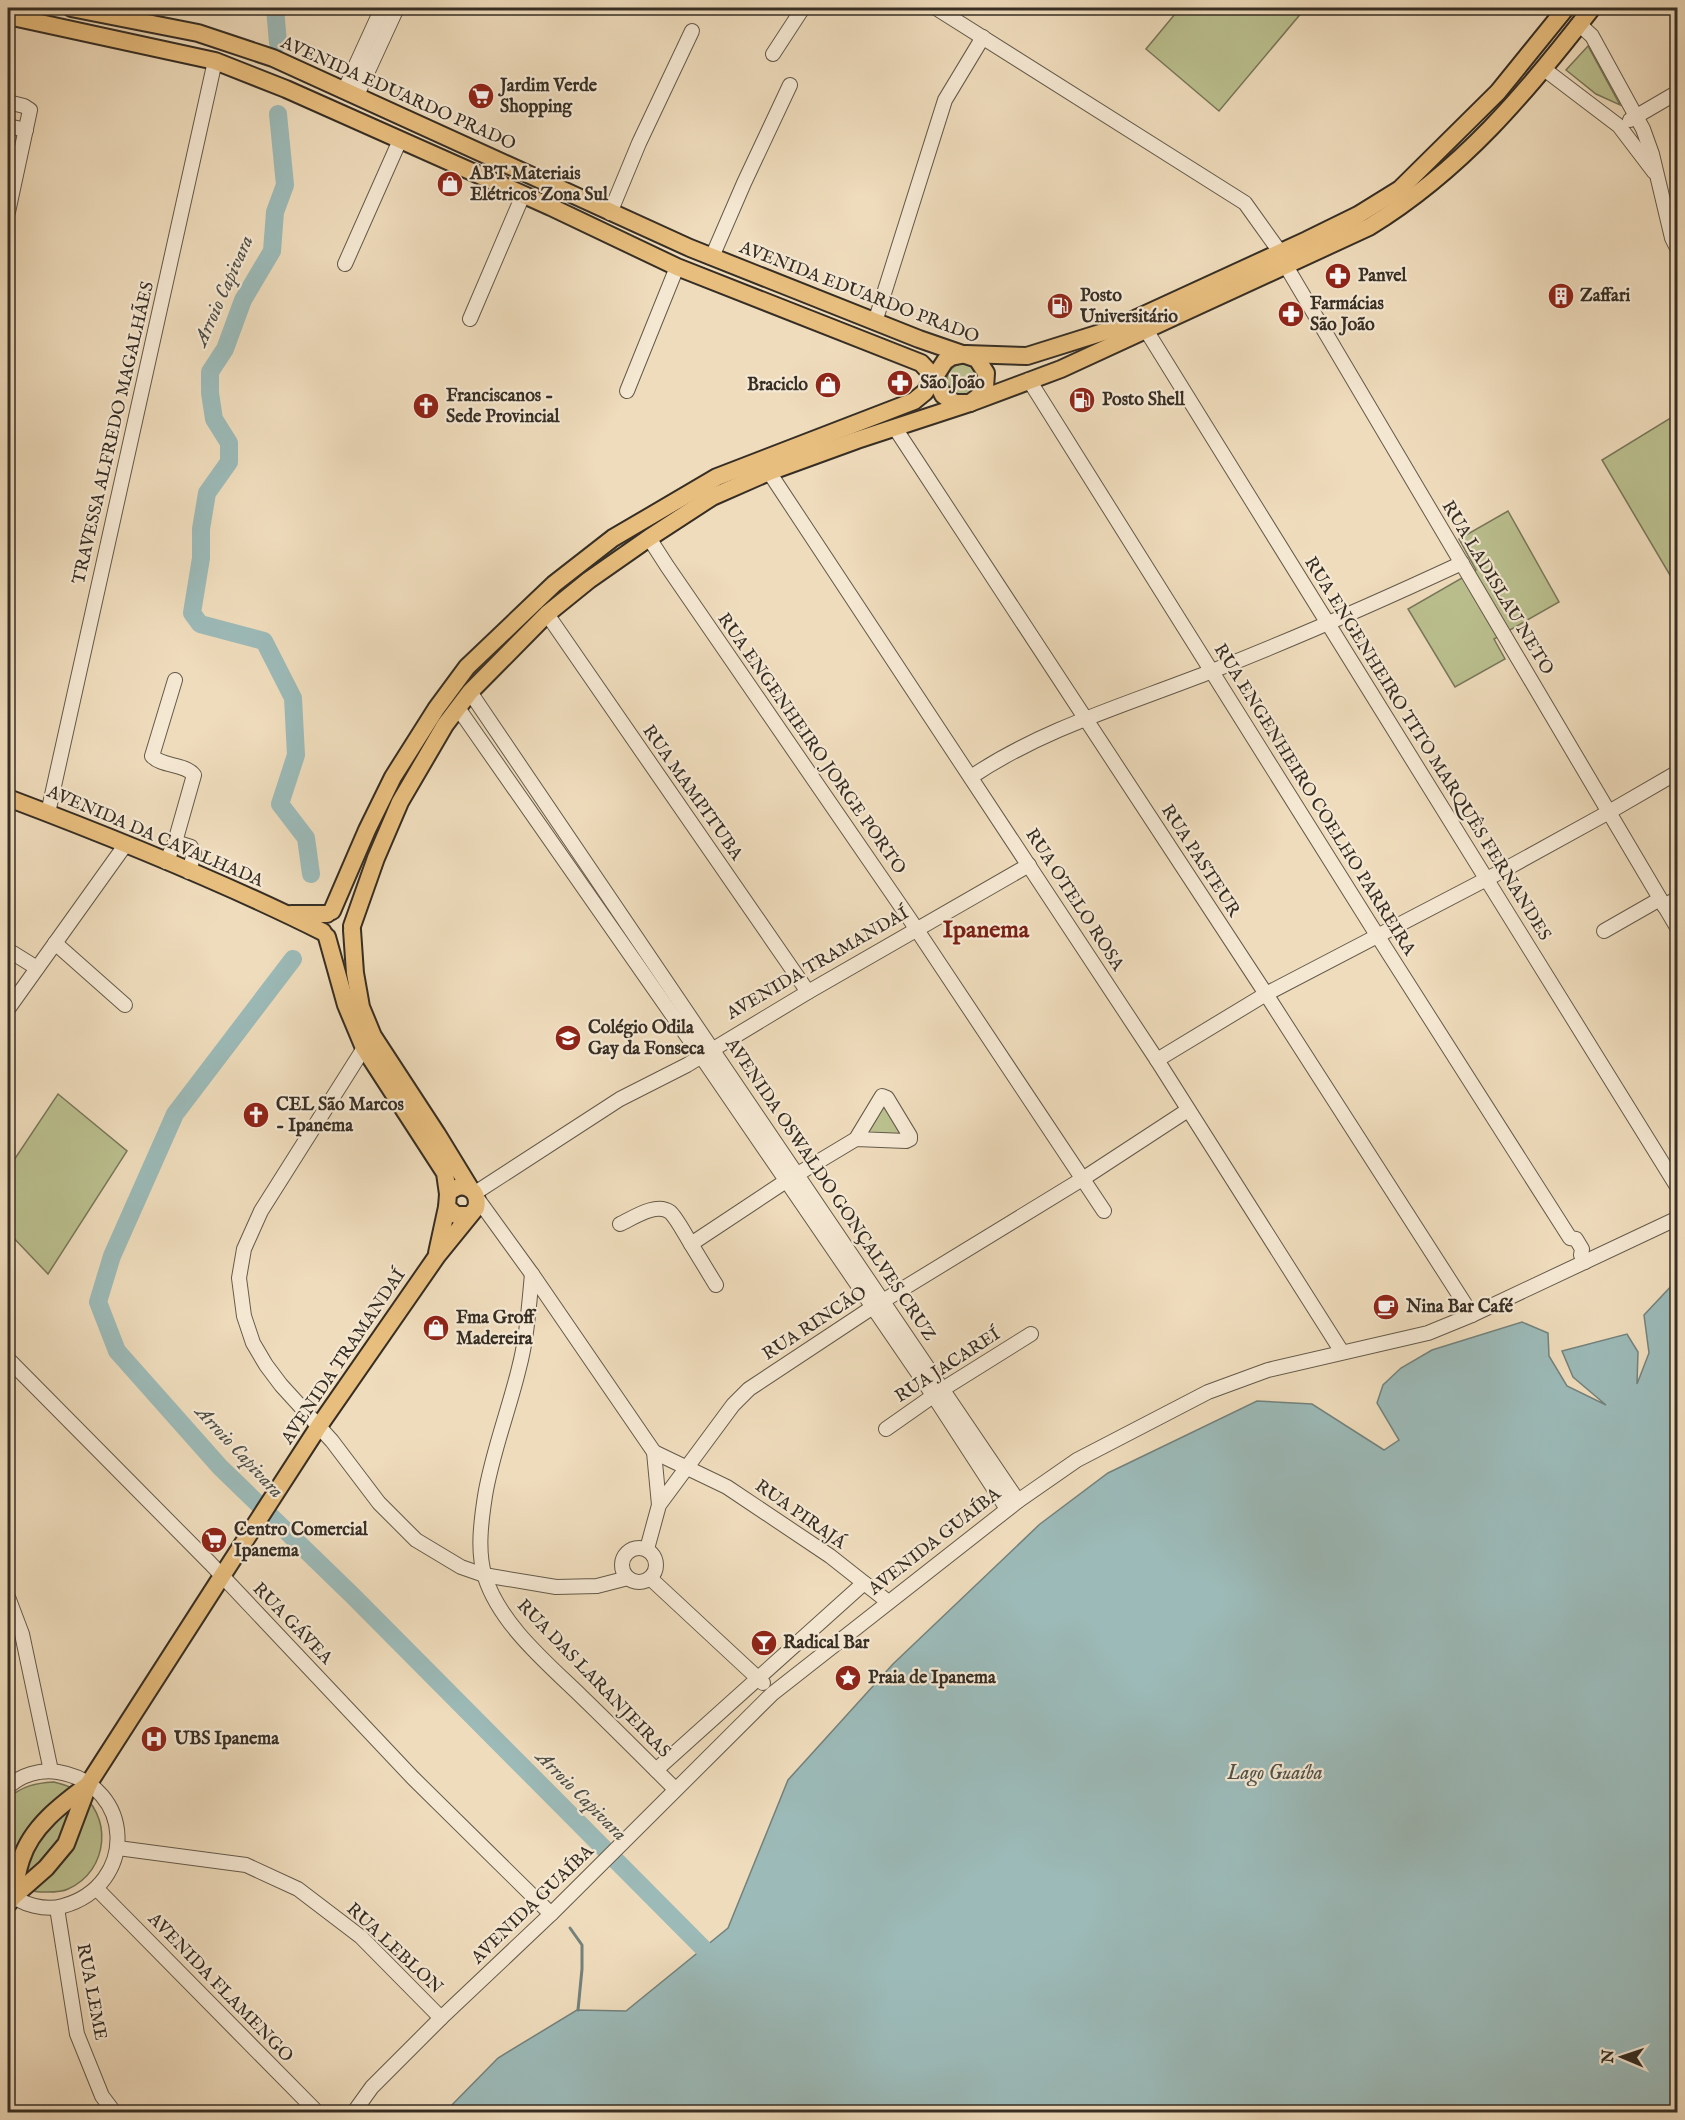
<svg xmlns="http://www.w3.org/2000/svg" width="1685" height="2120" font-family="'IM FELL English',serif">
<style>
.green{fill:#bbc08f;stroke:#78775a;stroke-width:1.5}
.water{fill:#9cbab8;stroke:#73827d;stroke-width:1.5}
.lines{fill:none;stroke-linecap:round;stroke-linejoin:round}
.stream{stroke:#73827d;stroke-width:3}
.river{stroke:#9cbab8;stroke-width:18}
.minor-casing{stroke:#645a4a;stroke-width:16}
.major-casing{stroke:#362e24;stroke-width:20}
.minor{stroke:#f5e8d3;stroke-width:14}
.major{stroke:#e8be7e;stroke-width:16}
.labels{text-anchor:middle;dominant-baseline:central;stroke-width:4.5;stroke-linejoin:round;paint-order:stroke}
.poi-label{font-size:18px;font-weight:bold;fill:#362e24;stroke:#f5e8d3;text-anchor:start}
.street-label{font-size:18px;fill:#362e24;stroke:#f5e8d3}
.water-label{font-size:20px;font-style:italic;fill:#505149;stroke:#f5e8d3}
.district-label{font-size:24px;font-weight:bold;fill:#7a1f14;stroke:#f5e8d3}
</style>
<rect width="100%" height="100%" fill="#efdcbc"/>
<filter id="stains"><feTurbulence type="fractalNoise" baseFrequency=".00333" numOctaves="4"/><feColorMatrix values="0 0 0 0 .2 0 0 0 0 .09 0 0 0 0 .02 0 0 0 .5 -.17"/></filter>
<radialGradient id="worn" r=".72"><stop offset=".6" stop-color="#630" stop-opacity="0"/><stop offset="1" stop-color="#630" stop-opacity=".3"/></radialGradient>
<g class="green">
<path d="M1180 8H1299L1303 11 1219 111 1146 49Z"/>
<path d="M1588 46 1620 105 1596 94 1566 70Z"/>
<circle cx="963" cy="380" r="16"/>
<path d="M1677 414V587L1602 460Z"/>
<path d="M1508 511 1559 602 1494 639 1505 659 1455 687 1408 609 1476 570 1459 539Z"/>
<path d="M58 1094 127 1151 48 1274 8 1232V1169Z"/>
<path d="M883 1104 903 1135 864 1134Z"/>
<path d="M54 1782C61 1784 70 1786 76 1790 114 1814 109 1871 68 1889 60 1893 50 1892 40 1892 28 1891 16 1885 8 1876V1798C23 1786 35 1783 54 1782Z"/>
</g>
<path class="water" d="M1677 1280V2112H445L498 2058 577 2010 626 2011 728 1928 788 1780 893 1664 1040 1524 1108 1473 1257 1401 1312 1404 1384 1450 1399 1440 1377 1403 1383 1385 1401 1368 1432 1350 1522 1322 1548 1333 1549 1356 1567 1386 1606 1405 1573 1377 1562 1351 1627 1334 1638 1352 1637 1384 1649 1353 1644 1315Z"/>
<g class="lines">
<path class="stream" d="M570 1928 582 1945V1969L578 2010"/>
<g class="river">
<path d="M275 8 278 43"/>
<path d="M278 114 285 185 275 212 272 251 243 300 225 349 210 372V393L214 419 229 443V462L207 493 201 529V558L192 613 200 624 264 641 293 698 296 755 280 804 306 838 311 874"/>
<path d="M293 959 175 1114 112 1256 98 1302 117 1351 220 1467 352 1595 703 1948"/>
</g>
<defs>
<g id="minor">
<path d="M936 8 1245 203 1280 252"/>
<path d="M1579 24 1592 36 1643 129 1652 154 1672 238 1678 250"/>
<path d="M773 54 803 8"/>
<path d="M1544 69 1619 126 1654 172"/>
<path d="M345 89 382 8"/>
<path d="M357 95 397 8"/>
<path d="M8 102 24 106 30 110 8 212"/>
<path d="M1630 120 1678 92"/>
<path d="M8 126 26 130"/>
<path d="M610 213 639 143 692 31"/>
<path d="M712 257 744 183 790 85"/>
<path d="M345 264 400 140"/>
<path d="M1286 266 1678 929"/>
<path d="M470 319 523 195"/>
<path d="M875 322 945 100 983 37"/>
<path d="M1146 330 1678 1188"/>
<path d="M1029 380 1377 935 1570 1238 1576 1239 1582 1249 1581 1255 1585 1262"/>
<path d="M627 391 677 267"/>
<path d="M895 428 1266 994 1472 1315"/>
<path d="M769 472 1157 1060 1342 1352"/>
<path d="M649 538 667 566 909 918 1104 1211"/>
<path d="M547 614 808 992"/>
<path d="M470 692 1018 1501"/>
<path d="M458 708 701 1056 933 1395 1007 1509"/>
<path d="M971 777C1042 729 1128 704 1207 673 1294 639 1378 602 1462 563"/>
<path d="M48 813 215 61"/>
<path d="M175 842 194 775C184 763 162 767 152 756L175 680"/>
<path d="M166 862 175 842 191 847 194 853 189 872"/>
<path d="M1664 906 1678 898"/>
<path d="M1604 931 1660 899"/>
<path d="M55 943 125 1005"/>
<path d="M8 950 37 968"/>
<path d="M8 1009 126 844"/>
<path d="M364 1048 261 1211 244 1249 239 1278 244 1316 253 1343 266 1365 281 1385 332 1441 379 1503 416 1540 461 1567 484 1575 556 1587 597 1586 628 1578"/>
<path d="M1157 1060 1266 994 1502 871 1609 812 1678 772"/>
<path d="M475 1193 620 1099 687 1065 808 992 1029 865"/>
<path d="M477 1198 532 1274 654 1452 727 1487 830 1556 887 1601"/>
<path d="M620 1224C633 1218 656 1202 670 1212 676 1217 686 1236 691 1244L786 1181 856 1139 882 1096 887 1098 910 1136V1139L906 1141 856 1139"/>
<path d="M691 1244 716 1285"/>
<path d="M532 1274C529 1305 527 1338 519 1368 509 1410 492 1453 485 1496 481 1522 477 1552 485 1577 500 1624 547 1663 581 1696 613 1727 644 1758 675 1789"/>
<path d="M8 1359 210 1563 413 1778 551 1914"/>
<path d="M886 1429 943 1389 1031 1334"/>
<path d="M654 1452 659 1505"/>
<circle cx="639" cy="1565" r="17"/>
<path d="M647 1549 659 1505 733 1405 749 1389 873 1307 1084 1178 1188 1110"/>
<path d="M650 1578 763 1683"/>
<path d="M8 1597 22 1634 51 1771"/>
<path d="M656 1770 864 1583"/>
<path d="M8 1787C21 1775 40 1769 58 1772 135 1785 138 1885 63 1906 46 1911 21 1905 8 1892"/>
<path d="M118 1848 246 1865 298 1889 361 1937 441 2018"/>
<path d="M97 1889 317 2112"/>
<path d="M57 1908 77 2034 102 2096 114 2112"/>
<path d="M354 2112 372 2087 441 2018 551 1914 772 1694 1018 1501 1077 1460 1208 1392 1268 1370 1428 1333 1472 1315 1678 1218"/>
</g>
<g id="major">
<path d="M8 16 215 61 286 89 551 207 677 267 921 363 935 378 943 395 955 403H970L982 394 985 388 986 373 977 359 919 339 690 248 273 58 198 33 71 8"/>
<path d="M8 798C114 838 221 881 323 932"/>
<path d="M332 911 367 830 393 777 436 709 467 667 554 584 613 538 717 477 914 401 925 392 945 361 951 357 966 354 1027 356 1113 329 1307 240 1358 215 1400 189 1498 92 1566 8"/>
<path d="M291 914H327"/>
<path d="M352 926 376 858 400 802 445 725 470 692 547 614 589 580 649 538 712 497 769 472 857 440 970 403 1061 369 1369 227C1462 170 1526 93 1592 8"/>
<path d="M352 930 355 973 361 1007 373 1036 437 1134 470 1188"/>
<path d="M327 937 346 1005 364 1048 445 1173 448 1194"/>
<path d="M437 1253 447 1207"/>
<path d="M13 1897C15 1885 17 1872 21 1860 31 1827 62 1804 89 1784"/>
<path d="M8 1904 13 1897 46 1868 66 1844 89 1783 222 1576 319 1426 437 1256 476 1208C481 1189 461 1179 448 1194L447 1207 456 1215H468"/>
</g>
</defs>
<use href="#minor" class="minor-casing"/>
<use href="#major" class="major-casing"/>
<use href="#minor" class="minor"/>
<use href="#major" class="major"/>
</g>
<defs>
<symbol id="supermarket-disc" viewBox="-11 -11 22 22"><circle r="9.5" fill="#8f2418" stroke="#f5e8d3"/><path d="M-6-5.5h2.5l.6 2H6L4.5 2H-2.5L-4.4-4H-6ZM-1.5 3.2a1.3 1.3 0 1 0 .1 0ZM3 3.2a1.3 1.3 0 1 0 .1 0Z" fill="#fff"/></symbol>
<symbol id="shop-disc" viewBox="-11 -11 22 22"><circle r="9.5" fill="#8f2418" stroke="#f5e8d3"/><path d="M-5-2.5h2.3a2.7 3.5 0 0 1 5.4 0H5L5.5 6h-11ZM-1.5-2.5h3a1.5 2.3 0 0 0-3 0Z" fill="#fff"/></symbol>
<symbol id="pharmacy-disc" viewBox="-11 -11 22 22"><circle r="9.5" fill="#8f2418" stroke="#f5e8d3"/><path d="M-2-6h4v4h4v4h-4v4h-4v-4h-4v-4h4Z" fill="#fff"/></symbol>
<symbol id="building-disc" viewBox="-11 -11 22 22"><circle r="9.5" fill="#8f2418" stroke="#f5e8d3"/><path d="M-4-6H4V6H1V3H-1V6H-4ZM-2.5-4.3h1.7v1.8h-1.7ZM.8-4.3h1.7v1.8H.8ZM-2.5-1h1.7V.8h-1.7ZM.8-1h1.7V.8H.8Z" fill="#fff"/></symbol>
<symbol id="fuel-disc" viewBox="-11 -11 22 22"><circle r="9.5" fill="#8f2418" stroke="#f5e8d3"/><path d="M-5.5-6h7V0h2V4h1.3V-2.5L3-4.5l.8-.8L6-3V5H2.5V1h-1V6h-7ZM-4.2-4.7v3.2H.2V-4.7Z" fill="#fff"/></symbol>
<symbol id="church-disc" viewBox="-11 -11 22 22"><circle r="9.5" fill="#8f2418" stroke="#f5e8d3"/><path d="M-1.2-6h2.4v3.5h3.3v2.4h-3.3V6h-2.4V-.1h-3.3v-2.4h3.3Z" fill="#fff"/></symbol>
<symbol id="school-disc" viewBox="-11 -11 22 22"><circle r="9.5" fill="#8f2418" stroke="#f5e8d3"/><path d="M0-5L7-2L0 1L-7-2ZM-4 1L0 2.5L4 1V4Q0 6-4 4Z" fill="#fff"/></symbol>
<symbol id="cafe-disc" viewBox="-11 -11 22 22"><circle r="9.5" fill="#8f2418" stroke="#f5e8d3"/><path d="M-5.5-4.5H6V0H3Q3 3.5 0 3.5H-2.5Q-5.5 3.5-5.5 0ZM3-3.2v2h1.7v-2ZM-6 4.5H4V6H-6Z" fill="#fff"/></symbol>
<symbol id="bar-disc" viewBox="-11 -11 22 22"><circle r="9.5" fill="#8f2418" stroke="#f5e8d3"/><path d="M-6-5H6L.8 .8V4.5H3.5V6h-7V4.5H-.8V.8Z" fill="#fff"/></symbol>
<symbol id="sight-disc" viewBox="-11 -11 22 22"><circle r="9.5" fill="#8f2418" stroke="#f5e8d3"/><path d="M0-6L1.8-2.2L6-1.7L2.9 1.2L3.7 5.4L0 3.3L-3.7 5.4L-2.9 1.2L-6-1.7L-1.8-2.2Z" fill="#fff"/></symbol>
<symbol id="hospital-disc" viewBox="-11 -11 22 22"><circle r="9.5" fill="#8f2418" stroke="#f5e8d3"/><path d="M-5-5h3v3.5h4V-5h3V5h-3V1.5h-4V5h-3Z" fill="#fff"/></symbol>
</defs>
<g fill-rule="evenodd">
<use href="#supermarket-disc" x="466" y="81" width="30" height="30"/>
<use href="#shop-disc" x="435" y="169" width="30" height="30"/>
<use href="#pharmacy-disc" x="1323" y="261" width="30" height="30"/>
<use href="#building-disc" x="1546" y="281" width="30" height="30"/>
<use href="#fuel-disc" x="1045" y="291" width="30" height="30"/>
<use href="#pharmacy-disc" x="1276" y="299" width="30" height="30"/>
<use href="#pharmacy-disc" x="885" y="368" width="30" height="30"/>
<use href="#shop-disc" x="813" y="370" width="30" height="30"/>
<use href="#fuel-disc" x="1067" y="385" width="30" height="30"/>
<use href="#church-disc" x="411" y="391" width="30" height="30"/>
<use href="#school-disc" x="553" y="1023" width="30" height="30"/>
<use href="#church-disc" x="241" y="1100" width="30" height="30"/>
<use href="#cafe-disc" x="1371" y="1292" width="30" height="30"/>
<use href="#shop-disc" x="421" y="1313" width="30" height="30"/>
<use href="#supermarket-disc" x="199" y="1525" width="30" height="30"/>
<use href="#bar-disc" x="749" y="1628" width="30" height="30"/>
<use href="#sight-disc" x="833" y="1663" width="30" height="30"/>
<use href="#hospital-disc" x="139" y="1724" width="30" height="30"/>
</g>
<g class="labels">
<g class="poi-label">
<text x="500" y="86">Jardim Verde<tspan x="500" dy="21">Shopping</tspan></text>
<text x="470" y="174">ABT Materiais<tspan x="470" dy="21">Elétricos Zona Sul</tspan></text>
<text x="1358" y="276">Panvel</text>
<text x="1080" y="296">Posto<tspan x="1080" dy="21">Universitário</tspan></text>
<text x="1580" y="296">Zaffari</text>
<text x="1310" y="304">Farmácias<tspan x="1310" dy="21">São João</tspan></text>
<text x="920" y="383">São João</text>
<text x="808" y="385" text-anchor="end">Braciclo</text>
<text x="446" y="396">Franciscanos -<tspan x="446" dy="21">Sede Provincial</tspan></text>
<text x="1102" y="400">Posto Shell</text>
<text x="588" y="1028">Colégio Odila<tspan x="588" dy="21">Gay da Fonseca</tspan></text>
<text x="276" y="1105">CEL São Marcos<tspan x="276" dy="21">- Ipanema</tspan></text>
<text x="1406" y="1307">Nina Bar Café</text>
<text x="456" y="1318">Fma Groff<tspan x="456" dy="21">Madereira</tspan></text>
<text x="234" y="1530">Centro Comercial<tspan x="234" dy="21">Ipanema</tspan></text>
<text x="783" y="1643">Radical Bar</text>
<text x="868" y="1678">Praia de Ipanema</text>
<text x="174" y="1739">UBS Ipanema</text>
</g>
<g class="street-label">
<text transform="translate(398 94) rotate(24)">AVENIDA EDUARDO PRADO</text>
<text transform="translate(859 293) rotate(21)">AVENIDA EDUARDO PRADO</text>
<text transform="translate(114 433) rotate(-77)">TRAVESSA ALFREDO MAGALHÃES</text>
<text transform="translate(1497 588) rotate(59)">RUA LADISLAU NETO</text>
<text transform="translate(811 744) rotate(55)">RUA ENGENHEIRO JORGE PORTO</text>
<text transform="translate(1427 749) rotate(58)">RUA ENGENHEIRO TITO MARQUÊS FERNANDES</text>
<text transform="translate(692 793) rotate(55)">RUA MAMPITUBA</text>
<text transform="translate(1314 800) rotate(58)">RUA ENGENHEIRO COELHO PARREIRA</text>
<text transform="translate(155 837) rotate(23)">AVENIDA DA CAVALHADA</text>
<text transform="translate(1200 861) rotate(57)">RUA PASTEUR</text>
<text transform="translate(1074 900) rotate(57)">RUA OTELO ROSA</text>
<text transform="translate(818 964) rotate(-30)">AVENIDA TRAMANDAÍ</text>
<text transform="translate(830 1190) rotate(56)">AVENIDA OSWALDO GONÇALVES CRUZ</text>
<text transform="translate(815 1324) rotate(-33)">RUA RINCÃO</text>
<text transform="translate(344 1357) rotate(-56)">AVENIDA TRAMANDAÍ</text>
<text transform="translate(948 1366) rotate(-33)">RUA JACAREÍ</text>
<text transform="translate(800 1515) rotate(35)">RUA PIRAJÁ</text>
<text transform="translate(935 1542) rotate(-38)">AVENIDA GUAÍBA</text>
<text transform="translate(292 1624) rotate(46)">RUA GÁVEA</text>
<text transform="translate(593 1679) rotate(46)">RUA DAS LARANJEIRAS</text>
<text transform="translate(533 1905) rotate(-44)">AVENIDA GUAÍBA</text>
<text transform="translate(394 1949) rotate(43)">RUA LEBLON</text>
<text transform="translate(220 1988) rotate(46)">AVENIDA FLAMENGO</text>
<text transform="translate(91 1992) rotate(79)">RUA LEME</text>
</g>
<g class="water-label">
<text transform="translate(224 291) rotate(-66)">Arroio Capivara</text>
<text transform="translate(239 1452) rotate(47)">Arroio Capivara</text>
<text x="1275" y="1773">Lago Guaíba</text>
<text transform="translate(581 1796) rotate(45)">Arroio Capivara</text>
</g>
<g class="district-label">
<text x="986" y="930">Ipanema</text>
</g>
</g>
<rect width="1685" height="2120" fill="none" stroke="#efdcbc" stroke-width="30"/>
<rect x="9" y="9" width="1667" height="2102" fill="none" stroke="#362e24" stroke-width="3"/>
<rect x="15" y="15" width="1655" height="2090" fill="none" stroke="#362e24" stroke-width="1.5"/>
<g transform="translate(1622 2057) rotate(272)" stroke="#f5e8d3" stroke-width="4.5" paint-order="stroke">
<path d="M0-4.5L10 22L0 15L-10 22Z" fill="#362e24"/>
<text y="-9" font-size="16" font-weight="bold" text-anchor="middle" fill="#362e24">N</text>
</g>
<rect width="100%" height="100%" filter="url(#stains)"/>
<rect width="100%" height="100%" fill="url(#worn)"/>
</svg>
